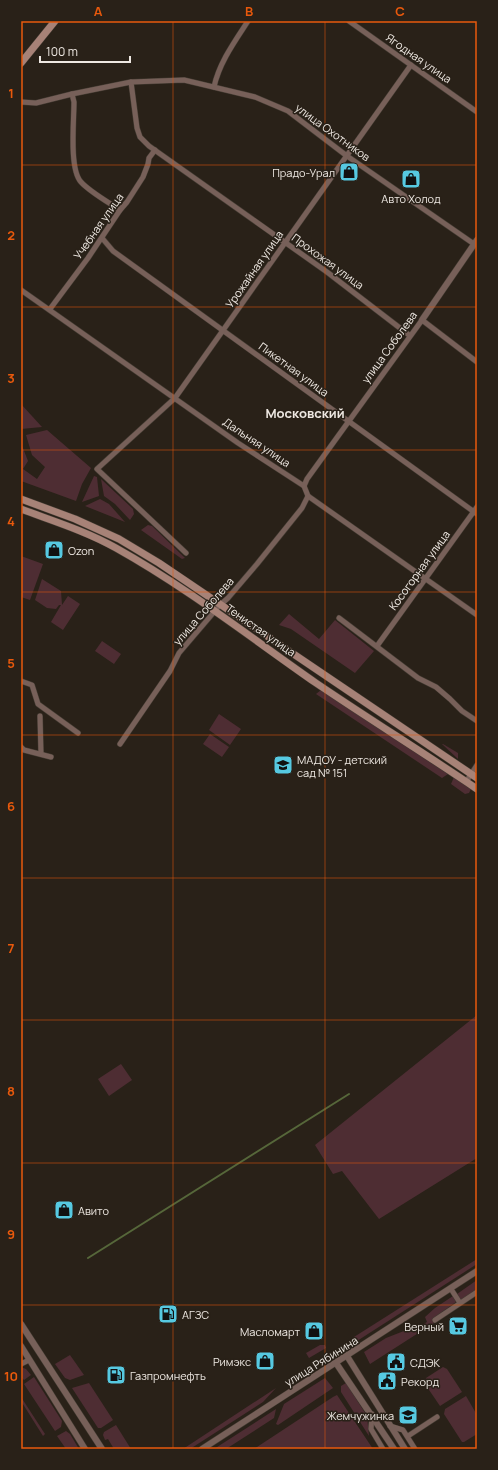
<svg xmlns="http://www.w3.org/2000/svg" width="498" height="1470" font-family="Manrope,sans-serif">
<style>
.green{fill:#4e2d33}
.lines{fill:none;stroke-linecap:round;stroke-linejoin:round}
.stream{stroke:#56673a;stroke-width:2}
.minor-casing{stroke:#453d34;stroke-width:6}
.tertiary-casing{stroke:#453d34;stroke-width:7}
.secondary-casing{stroke:#453d34;stroke-width:8}
.minor{stroke:#776059;stroke-width:5}
.tertiary{stroke:#776059;stroke-width:6}
.secondary{stroke:#a78277;stroke-width:7}
.grid{fill:none;stroke:#e8590c;stroke-width:1;stroke-opacity:0.55}
.labels{text-anchor:middle;dominant-baseline:central;stroke-width:3;stroke-linejoin:round;paint-order:stroke}
.street-label{font-size:11px;fill:#eee8e2;stroke:#292118}
.poi-label{font-size:11px;fill:#eee8e2;stroke:#292118;text-anchor:start}
.quarter-label{font-size:13px;font-weight:bold;fill:#eee8e2;stroke:#292118}
.neatline{fill:none;stroke:#e8590c;stroke-width:1.5}
.grid-label{font-size:13px;text-anchor:middle;font-weight:bold;fill:#e8590c}
</style>
<rect width="100%" height="100%" fill="#292118"/>
<g class="green">
<path d="M21 404 42 427 21 429Z"/>
<path d="M47 430 91 468 82 484 76 501 21 481V443L28 461 23 469 37 479 45 467 32 455 26 435Z"/>
<path d="M94 476 97 477 99 496 82 502Z"/>
<path d="M101 479 133 509 134 514 130 520 115 504 104 496Z"/>
<path d="M100 499 109 504 125 522 85 506Z"/>
<path d="M148 525 152 526 185 558 182 559 141 530Z"/>
<path d="M21 556 43 564 30 600 21 597Z"/>
<path d="M42 579 61 591 62 605 68 596 80 604 63 630 51 622 61 605H59L56 609 47 608 35 600Z"/>
<path d="M289 614 319 639 335 620 374 651 355 673 291 629 279 625Z"/>
<path d="M102 641 121 654 114 664 95 651Z"/>
<path d="M321 690 448 774 442 778 316 694Z"/>
<path d="M219 714 241 729 230 745 209 730Z"/>
<path d="M210 734 229 747 222 757 203 744Z"/>
<path d="M442 744H443L458 753V759Z"/>
<path d="M454 777 471 789 469 793 465 794 451 784Z"/>
<path d="M477 1015V1158L379 1219 342 1171 333 1174 315 1145Z"/>
<path d="M121 1064 132 1080 109 1096 98 1079Z"/>
<path d="M477 1259V1264L357 1341 354 1337Z"/>
<path d="M477 1280V1289L461 1300 457 1294Z"/>
<path d="M453 1296 456 1302 432 1319 434 1323 370 1364 364 1352 386 1338 409 1329 411 1332 427 1322 425 1317 435 1308Z"/>
<path d="M320 1345H325L326 1348 309 1358 306 1353Z"/>
<path d="M70 1355 84 1375 70 1380 65 1378 55 1364Z"/>
<path d="M21 1367 26 1369 31 1375 24 1380 21 1377Z"/>
<path d="M443 1367 447 1369 462 1392 440 1406 425 1384 426 1378Z"/>
<path d="M34 1377 62 1421 61 1427 55 1431 24 1384Z"/>
<path d="M325 1378 333 1388 278 1425 276 1424 284 1404Z"/>
<path d="M89 1383 113 1420 101 1428H98L72 1388Z"/>
<path d="M346 1383 367 1416 369 1436 341 1392V1386Z"/>
<path d="M276 1388 263 1402 190 1449H183Z"/>
<path d="M337 1395 373 1449H254L333 1397Z"/>
<path d="M466 1396 477 1415V1434L464 1442H462L444 1414 445 1409Z"/>
<path d="M21 1397 45 1434 43 1436 21 1401Z"/>
<path d="M276 1409 274 1418 226 1449H214Z"/>
<path d="M116 1425 131 1449H114L108 1439 105 1440 103 1435 104 1432Z"/>
<path d="M66 1431 70 1434 79 1449H66L57 1436Z"/>
</g>
<g class="lines">
<path class="stream" d="M88 1258 349 1094"/>
<defs>
<g id="minor">
<path d="M349 21 477 112"/>
<path d="M131 82 137 128 140 137 149 146 327 272 409 335"/>
<path d="M214 87C219 63 235 41 248 21"/>
<path d="M72 94 74 102C74 121 69 169 81 182 90 192 108 202 120 210"/>
<path d="M21 102 36 103 72 94 131 82 184 80 255 97 288 111 347 156 474 244"/>
<path d="M102 238 113 251 477 514"/>
<path d="M21 290 238 443 304 486 308 496 477 615"/>
<path d="M50 309 88 258 120 210 127 202 143 177 148 164 149 158 155 150"/>
<path d="M304 486 307 479 422 320 477 362"/>
<path d="M186 553 97 469 175 398 411 65"/>
<path d="M339 618 418 678 436 687 450 699 462 711 477 721"/>
<path d="M377 646 477 507"/>
<path d="M21 681 32 685 38 704 78 733"/>
<path d="M40 716 41 754"/>
<path d="M120 744 170 671 179 653 220 605 228 598 257 564 302 508 308 496"/>
<path d="M21 747 24 750 51 757"/>
<path d="M466 782 477 765"/>
<path d="M451 1289 460 1303"/>
<path d="M435 1320 477 1292"/>
<path d="M21 1364 29 1360"/>
<path d="M372 1414 371 1429 383 1449"/>
<path d="M390 1426 403 1430 415 1449"/>
<path d="M408 1436 437 1417"/>
</g>
<g id="tertiary">
<path d="M422 320 477 240"/>
<path d="M21 1324 102 1449"/>
<path d="M21 1346 85 1449"/>
<path d="M347 1356 405 1449"/>
<path d="M336 1363 394 1449"/>
<path d="M202 1449 477 1271"/>
</g>
<g id="secondary">
<path d="M21 63 55 21"/>
<path d="M21 499 75 519 119 539 159 563 477 778"/>
<path d="M21 509C53 521 86 531 116 548 186 587 250 637 316 683 369 719 424 753 477 789"/>
</g>
</defs>
<use href="#minor" class="minor-casing"/>
<use href="#tertiary" class="tertiary-casing"/>
<use href="#secondary" class="secondary-casing"/>
<use href="#minor" class="minor"/>
<use href="#tertiary" class="tertiary"/>
<use href="#secondary" class="secondary"/>
</g>
<path class="grid" d="M173 21V1449M325 21V1449M21 165H477M21 307H477M21 450H477M21 592H477M21 735H477M21 878H477M21 1020H477M21 1163H477M21 1305H477"/>
<defs>
<symbol id="shop-square" viewBox="-11 -11 22 22"><rect x="-9" y="-9" width="18" height="18" rx="4" fill="#56c9e1" stroke="#292118"/><path d="M-5-2.5h2.3a2.7 3.5 0 0 1 5.4 0H5L5.5 6h-11ZM-1.5-2.5h3a1.5 2.3 0 0 0-3 0Z" fill="#111"/></symbol>
<symbol id="school-square" viewBox="-11 -11 22 22"><rect x="-9" y="-9" width="18" height="18" rx="4" fill="#56c9e1" stroke="#292118"/><path d="M0-5L7-2L0 1L-7-2ZM-4 1L0 2.5L4 1V4Q0 6-4 4Z" fill="#111"/></symbol>
<symbol id="fuel-square" viewBox="-11 -11 22 22"><rect x="-9" y="-9" width="18" height="18" rx="4" fill="#56c9e1" stroke="#292118"/><path d="M-5.5-6h7V0h2V4h1.3V-2.5L3-4.5l.8-.8L6-3V5H2.5V1h-1V6h-7ZM-4.2-4.7v3.2H.2V-4.7Z" fill="#111"/></symbol>
<symbol id="supermarket-square" viewBox="-11 -11 22 22"><rect x="-9" y="-9" width="18" height="18" rx="4" fill="#56c9e1" stroke="#292118"/><path d="M-6-5.5h2.5l.6 2H6L4.5 2H-2.5L-4.4-4H-6ZM-1.5 3.2a1.3 1.3 0 1 0 .1 0ZM3 3.2a1.3 1.3 0 1 0 .1 0Z" fill="#111"/></symbol>
<symbol id="civic-square" viewBox="-11 -11 22 22"><rect x="-9" y="-9" width="18" height="18" rx="4" fill="#56c9e1" stroke="#292118"/><path d="M-.6-6.5H3V-4.5H.6V-3L4-1V1h2V6H-6V1h2V-1L-.6-3ZM-1.2 2.5V6h2.4V2.5Z" fill="#111"/></symbol>
</defs>
<g fill-rule="evenodd">
<use href="#shop-square" x="338" y="161" width="22" height="22"/>
<use href="#shop-square" x="400" y="168" width="22" height="22"/>
<use href="#shop-square" x="43" y="539" width="22" height="22"/>
<use href="#school-square" x="272" y="754" width="22" height="22"/>
<use href="#shop-square" x="53" y="1199" width="22" height="22"/>
<use href="#fuel-square" x="157" y="1303" width="22" height="22"/>
<use href="#supermarket-square" x="447" y="1315" width="22" height="22"/>
<use href="#shop-square" x="303" y="1320" width="22" height="22"/>
<use href="#shop-square" x="254" y="1350" width="22" height="22"/>
<use href="#civic-square" x="385" y="1351" width="22" height="22"/>
<use href="#fuel-square" x="105" y="1364" width="22" height="22"/>
<use href="#civic-square" x="376" y="1370" width="22" height="22"/>
<use href="#school-square" x="397" y="1404" width="22" height="22"/>
</g>
<g class="labels">
<g class="street-label">
<text transform="translate(419 58) rotate(35)">Ягодная улица</text>
<text transform="translate(333 132) rotate(36)">улица Охотников</text>
<text transform="translate(98 226) rotate(-55)">Учебная улица</text>
<text transform="translate(328 261) rotate(36)">Прохожая улица</text>
<text transform="translate(254 269) rotate(-55)">Урожайная улица</text>
<text transform="translate(389 347) rotate(-54)">улица Соболева</text>
<text transform="translate(294 369) rotate(36)">Пикетная улица</text>
<text transform="translate(257 442) rotate(34)">Дальняя улица</text>
<text transform="translate(419 570) rotate(-54)">Косогорная улица</text>
<text transform="translate(203 611) rotate(-49)">улица Соболева</text>
<text transform="translate(261 630) rotate(35)">Тенистая улица</text>
<text transform="translate(321 1361) rotate(-32)">улица Рябинина</text>
</g>
<g class="poi-label">
<text x="335" y="172" text-anchor="end">Прадо-Урал</text>
<text x="411" y="198" text-anchor="middle">Авто Холод</text>
<text x="68" y="550">Ozon</text>
<text x="297" y="759">МАДОУ - детский<tspan x="297" dy="13">сад № 151</tspan></text>
<text x="78" y="1210">Авито</text>
<text x="182" y="1314">АГЗС</text>
<text x="444" y="1326" text-anchor="end">Верный</text>
<text x="300" y="1331" text-anchor="end">Масломарт</text>
<text x="251" y="1361" text-anchor="end">Римэкс</text>
<text x="410" y="1362">СДЭК</text>
<text x="130" y="1375">Газпромнефть</text>
<text x="401" y="1381">Рекорд</text>
<text x="394" y="1415" text-anchor="end">Жемчужинка</text>
</g>
<g class="quarter-label">
<text x="305" y="413">Московский</text>
</g>
</g>
<rect width="498" height="1470" fill="none" stroke="#292118" stroke-width="44"/>
<path d="M40 56v6h90v-6" fill="none" stroke="#eee8e2" stroke-width="2"/>
<text x="46" y="56" font-size="12" fill="#eee8e2" stroke="#292118" stroke-width="3" paint-order="stroke">100 m</text>
<rect x="22" y="22" width="454" height="1426" class="neatline"/>
<g class="grid-label">
<text x="98" y="16">A</text>
<text x="249" y="16">B</text>
<text x="400" y="16">C</text>
<text x="11" y="98">1</text>
<text x="11" y="240">2</text>
<text x="11" y="383">3</text>
<text x="11" y="526">4</text>
<text x="11" y="668">5</text>
<text x="11" y="811">6</text>
<text x="11" y="953">7</text>
<text x="11" y="1096">8</text>
<text x="11" y="1239">9</text>
<text x="11" y="1381">10</text>
</g>
</svg>
